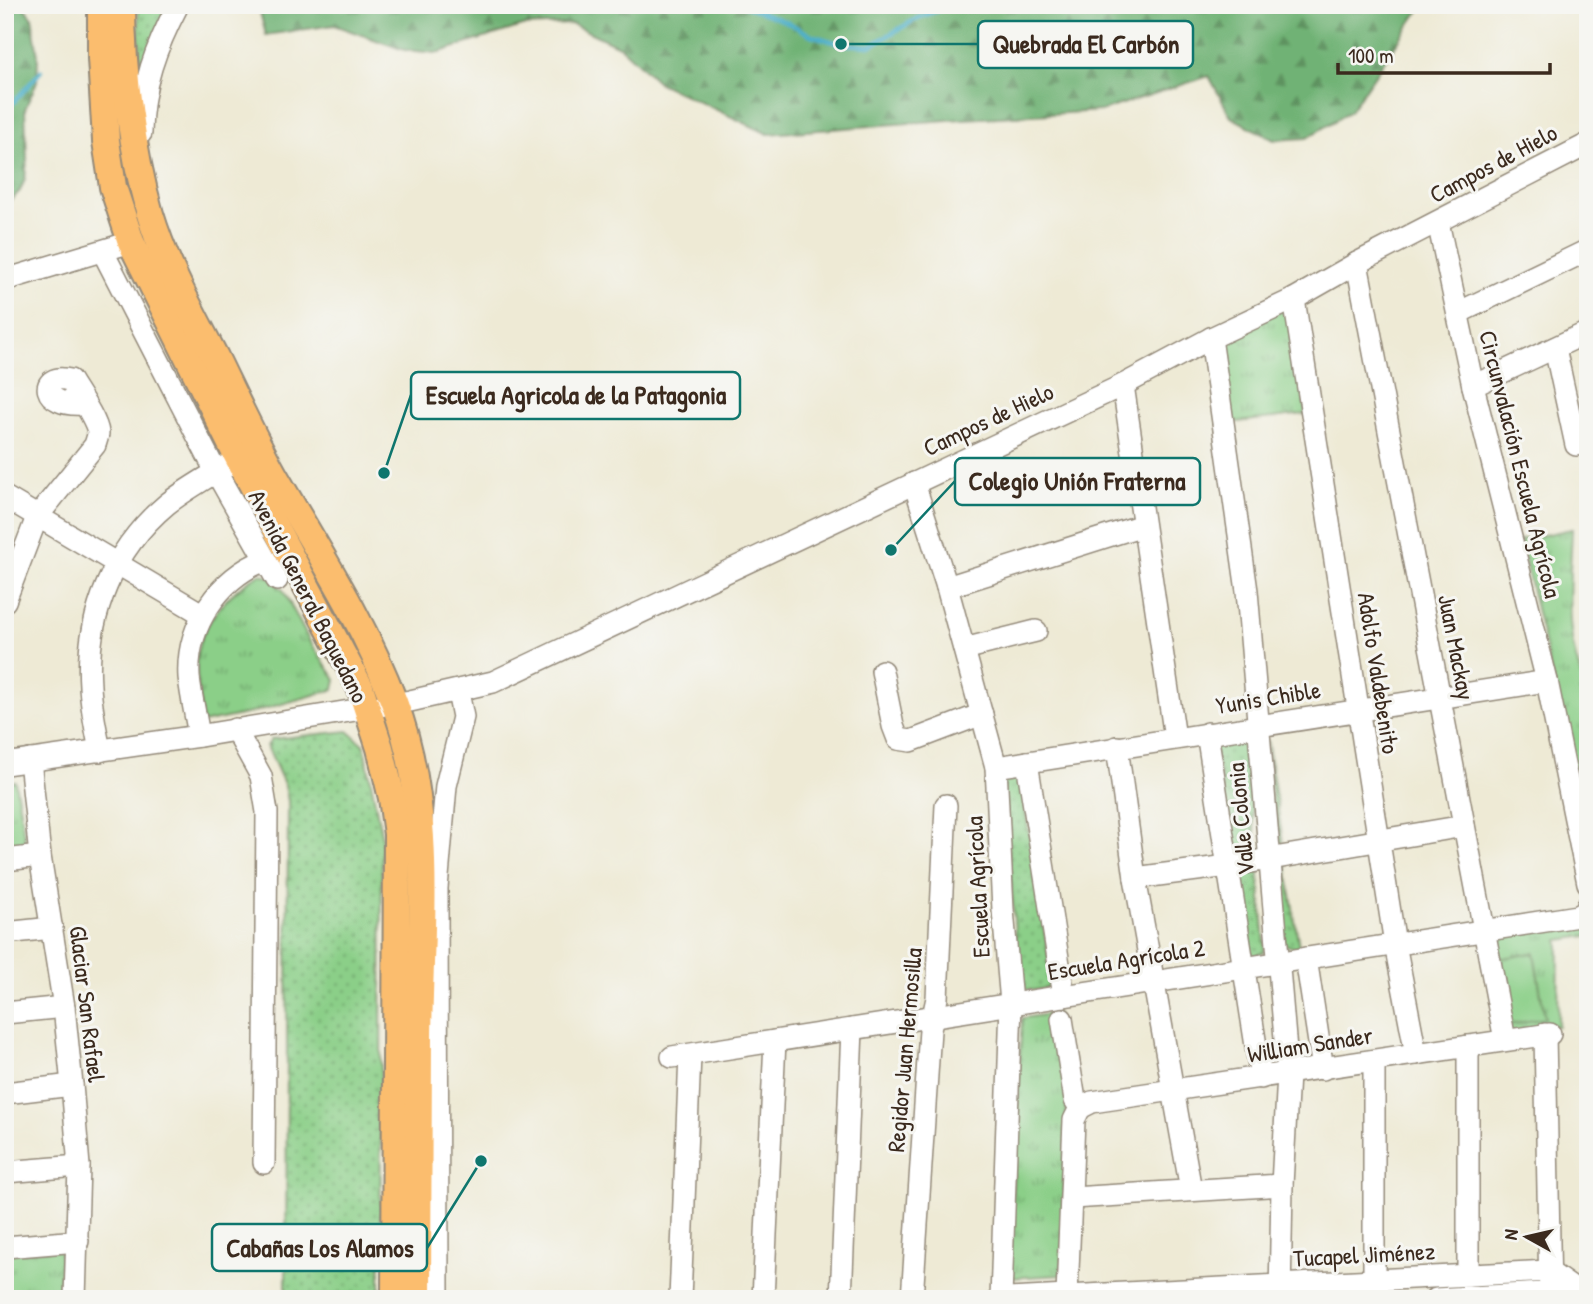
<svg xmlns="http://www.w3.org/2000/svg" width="1593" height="1304" font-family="'Patrick Hand',sans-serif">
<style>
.grass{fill:url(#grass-dots);stroke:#637c53;stroke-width:2}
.forest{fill:url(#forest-firs);stroke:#566e49;stroke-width:2}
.park{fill:url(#park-tufts);stroke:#637c53;stroke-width:2}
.pitch{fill:#8bcf88;stroke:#637c53;stroke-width:2}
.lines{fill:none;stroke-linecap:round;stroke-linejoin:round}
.stream{stroke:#49adc8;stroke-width:4.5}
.minor-casing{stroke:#948a7a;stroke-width:24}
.major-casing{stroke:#948a7a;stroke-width:30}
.minor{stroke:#fff;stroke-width:21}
.major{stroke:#fbbd6e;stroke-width:26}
.labels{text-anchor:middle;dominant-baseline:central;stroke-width:6;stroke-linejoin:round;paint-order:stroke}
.street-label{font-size:24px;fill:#3b2a1e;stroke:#f6f6f2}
.leader{fill:none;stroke:#0f766e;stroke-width:2.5}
.callout-dot{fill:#0f766e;stroke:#f6f6f2;stroke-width:2.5}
.callout{fill:#f6f6f2;stroke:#0f766e;stroke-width:2.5}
.callout-label{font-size:26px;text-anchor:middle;font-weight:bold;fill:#3b2a1e}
</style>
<defs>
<pattern id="grass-dots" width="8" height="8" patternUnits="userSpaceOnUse" patternTransform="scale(1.75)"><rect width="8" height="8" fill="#8bcf88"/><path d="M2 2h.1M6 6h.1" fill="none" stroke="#73a86f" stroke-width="1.8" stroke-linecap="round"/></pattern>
<pattern id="forest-firs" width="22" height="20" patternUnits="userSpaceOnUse" patternTransform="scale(1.75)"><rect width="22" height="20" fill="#70b274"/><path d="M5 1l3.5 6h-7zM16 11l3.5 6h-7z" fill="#5d915f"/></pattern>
<pattern id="park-tufts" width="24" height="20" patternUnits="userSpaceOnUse" patternTransform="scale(1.75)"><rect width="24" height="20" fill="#8bcf88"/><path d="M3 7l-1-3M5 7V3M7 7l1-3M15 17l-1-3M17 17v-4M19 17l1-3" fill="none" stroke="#73a86f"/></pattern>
</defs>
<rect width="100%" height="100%" fill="#f6f6f2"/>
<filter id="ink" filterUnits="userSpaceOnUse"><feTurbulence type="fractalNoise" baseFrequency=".0143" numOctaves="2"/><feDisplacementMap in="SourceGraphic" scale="14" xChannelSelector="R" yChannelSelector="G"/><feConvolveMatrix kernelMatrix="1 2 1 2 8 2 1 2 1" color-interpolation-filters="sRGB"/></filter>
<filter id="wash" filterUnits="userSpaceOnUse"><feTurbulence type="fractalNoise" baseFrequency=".00686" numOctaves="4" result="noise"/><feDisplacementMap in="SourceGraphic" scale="28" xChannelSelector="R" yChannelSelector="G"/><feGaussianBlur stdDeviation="1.57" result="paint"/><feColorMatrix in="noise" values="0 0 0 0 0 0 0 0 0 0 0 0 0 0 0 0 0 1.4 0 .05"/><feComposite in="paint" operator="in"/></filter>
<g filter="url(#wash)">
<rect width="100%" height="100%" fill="#eeead5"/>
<g class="grass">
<path d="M138 5H167L140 75Z"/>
<path d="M348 731 364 745 382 839 380 1299H286L288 801 285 786 267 746 272 739Z"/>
<path d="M1245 738 1256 847 1253 851 1236 855 1213 741Z"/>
<path d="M1267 740 1299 947 1295 948 1284 944Z"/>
<path d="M1019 771 1053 986C1042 989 1025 995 1019 983L1003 781 1006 774Z"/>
<path d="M1258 863 1265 945 1264 952 1252 957 1232 866Z"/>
</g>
<g class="forest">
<path d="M5 5H22L32 17 38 56 37 82 25 109 27 160 25 179 20 191 5 206Z"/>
<path d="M258 5H1423L1350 111 1307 138 1274 140 1231 117 1209 76 1101 111 947 120 768 134 659 83 621 47 572 24 522 26 437 53 404 50 334 25 266 35Z"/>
</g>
<g class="park">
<path d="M1291 306 1306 414 1230 423 1218 341Z"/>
<path d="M1572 529C1570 586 1562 638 1588 692V831L1520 540Z"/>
<path d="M260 574 270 577 283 590 310 642 336 680 334 689 328 691 246 714 202 723C201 707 194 667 197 653 203 620 232 589 260 574Z"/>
<path d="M15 781 27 852 5 854V782Z"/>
<path d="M1588 921V936L1559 940 1558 1026 1510 1034 1495 938Z"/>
<path d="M1056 1013 1067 1084 1062 1275 1008 1278 1022 1018Z"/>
<path d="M60 1249 59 1299H5V1253Z"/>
</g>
<path class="pitch" d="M1534 953 1545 1018 1508 1025 1498 959Z"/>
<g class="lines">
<g class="stream">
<path d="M742 5 787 22 811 35 841 44 870 46 918 18 953 5"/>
<path d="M5 112 41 71"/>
</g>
</g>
</g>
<g filter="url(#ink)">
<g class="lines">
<defs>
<g id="minor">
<path d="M141 133C141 86 156 47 178 5"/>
<path d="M1438 222 1473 386 1547 681 1588 883"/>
<path d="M103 252 216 472 277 580"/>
<path d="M1357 263 1505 1040"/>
<path d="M5 280 131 242"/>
<path d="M1294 299 1395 944 1416 1054"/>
<path d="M1458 313 1588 250"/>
<path d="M1211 338 1247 591 1288 1074 1282 1185 1280 1299"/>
<path d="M1555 348 1576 445"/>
<path d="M1123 385 1175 738"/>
<path d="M1473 386 1588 332"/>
<path d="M914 483 947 587 996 767 1003 910 1011 1003 1001 1299"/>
<path d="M5 497 202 614"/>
<path d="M947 587 1143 525"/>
<path d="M5 601 37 517 95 445C96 441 98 437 98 433 97 420 77 392 70 380 38 372 40 408 84 404"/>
<path d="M964 649 1036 631"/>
<path d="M882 671 893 726 898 739 911 741 982 714"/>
<path d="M235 729 261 776 267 812 264 1163"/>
<path d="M1207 733 1261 1078"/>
<path d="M199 736C196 717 191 696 189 677 186 626 219 578 265 560"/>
<path d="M1117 747 1135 878 1191 1190"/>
<path d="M100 751C96 729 91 708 90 686 85 617 113 549 167 504 185 490 206 478 226 466"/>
<path d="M30 760 40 856 64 1007 72 1085 79 1166 75 1299"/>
<path d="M1027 762 1064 996"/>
<path d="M5 764 199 736 410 701 493 682 1123 385 1211 338 1294 299 1357 263 1588 144"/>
<path d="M996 767 1547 681"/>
<path d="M5 860 40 856"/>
<path d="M1135 878 1228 866 1464 826"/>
<path d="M5 933 52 928"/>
<path d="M1306 958 1323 1069"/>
<path d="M5 1013 64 1007"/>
<path d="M1062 1019 1075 1100 1080 1108"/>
<path d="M1545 1034 1550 1294"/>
<path d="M672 1057 1578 916 1587 911 1588 905"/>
<path d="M5 1093 72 1085"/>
<path d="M1080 1108 1092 1102 1550 1034"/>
<path d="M5 1172 79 1166"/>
<path d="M1072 1198 1282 1185"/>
<path d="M5 1247 78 1241"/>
<path d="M1468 1275V1046"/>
<path d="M1374 1280V1061"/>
<path d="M1067 1296 1074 1120 1080 1108"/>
<path d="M438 1299 437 888 446 786 463 717 458 692"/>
<path d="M680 1299 690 1055"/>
<path d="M763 1299 775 1041"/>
<path d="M841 1299 852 1029"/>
<path d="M912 1299 930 1030 937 998 946 805"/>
<path d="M1009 1299 1548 1271 1575 1290"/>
<path d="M1436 1299 1563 1292"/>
</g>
<g id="major">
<path d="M101 5V58L106 141 113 187 131 242 234 450 360 687 380 748 392 798 397 834 395 1299"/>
<path d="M122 5C122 71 132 151 150 214 165 264 191 311 215 357 234 396 252 435 273 473 316 548 364 621 394 702 435 810 420 927 419 1040 418 1126 418 1212 418 1299"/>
</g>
</defs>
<use href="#minor" class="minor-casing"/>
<use href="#major" class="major-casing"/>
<use href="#minor" class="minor"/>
<use href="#major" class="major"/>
</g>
</g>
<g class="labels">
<g class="street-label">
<text transform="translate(1493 163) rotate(-28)">Campos de Hielo</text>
<text transform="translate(988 419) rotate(-25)">Campos de Hielo</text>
<text transform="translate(1521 464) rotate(76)">Circunvalación Escuela Agrícola</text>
<text transform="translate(309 596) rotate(63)">Avenida General Baquedano</text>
<text transform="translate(1457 647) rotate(79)">Juan Mackay</text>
<text transform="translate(1379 673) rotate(81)">Adolfo Valdebenito</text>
<text transform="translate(1268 697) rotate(-9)">Yunis Chible</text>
<text transform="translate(1240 819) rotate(-95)">Valle Colonia</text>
<text transform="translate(977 887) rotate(-93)">Escuela Agrícola</text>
<text transform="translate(1126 959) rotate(-9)">Escuela Agrícola 2</text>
<text transform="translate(88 1004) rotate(83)">Glaciar San Rafael</text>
<text transform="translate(1310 1044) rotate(-9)">William Sander</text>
<text transform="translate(904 1050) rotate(-85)">Regidor Juan Hermosilla</text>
<text transform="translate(1364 1254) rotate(-3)">Tucapel Jiménez</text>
</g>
</g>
<path class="leader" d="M841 44L978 44M384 473L411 395M891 550L955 481M481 1161L427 1248"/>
<g class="callout-dot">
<circle cx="841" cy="44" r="7"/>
<circle cx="384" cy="473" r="7"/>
<circle cx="891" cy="550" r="7"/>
<circle cx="481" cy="1161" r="7"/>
</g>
<g class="callout">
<rect x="978" y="21" width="215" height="47" rx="7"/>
<rect x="411" y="372" width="329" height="47" rx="7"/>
<rect x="955" y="458" width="245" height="47" rx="7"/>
<rect x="212" y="1224" width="215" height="47" rx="7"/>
</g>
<g class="callout-label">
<text x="1086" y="53">Quebrada El Carbón</text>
<text x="576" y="404">Escuela Agricola de la Patagonia</text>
<text x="1077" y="490">Colegio Unión Fraterna</text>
<text x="320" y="1257">Cabañas Los Alamos</text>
</g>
<rect width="1593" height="1304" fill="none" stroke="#f6f6f2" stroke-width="28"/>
<g transform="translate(1527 1237) rotate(278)" stroke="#f6f6f2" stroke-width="5" paint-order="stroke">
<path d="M0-5L12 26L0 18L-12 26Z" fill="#3b2a1e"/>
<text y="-10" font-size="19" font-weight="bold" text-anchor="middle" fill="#3b2a1e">N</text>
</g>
<path d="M1338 63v10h212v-10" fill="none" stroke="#3b2a1e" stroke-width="3.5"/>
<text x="1348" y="63" font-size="21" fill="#3b2a1e" stroke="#f6f6f2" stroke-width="5" paint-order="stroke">100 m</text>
</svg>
